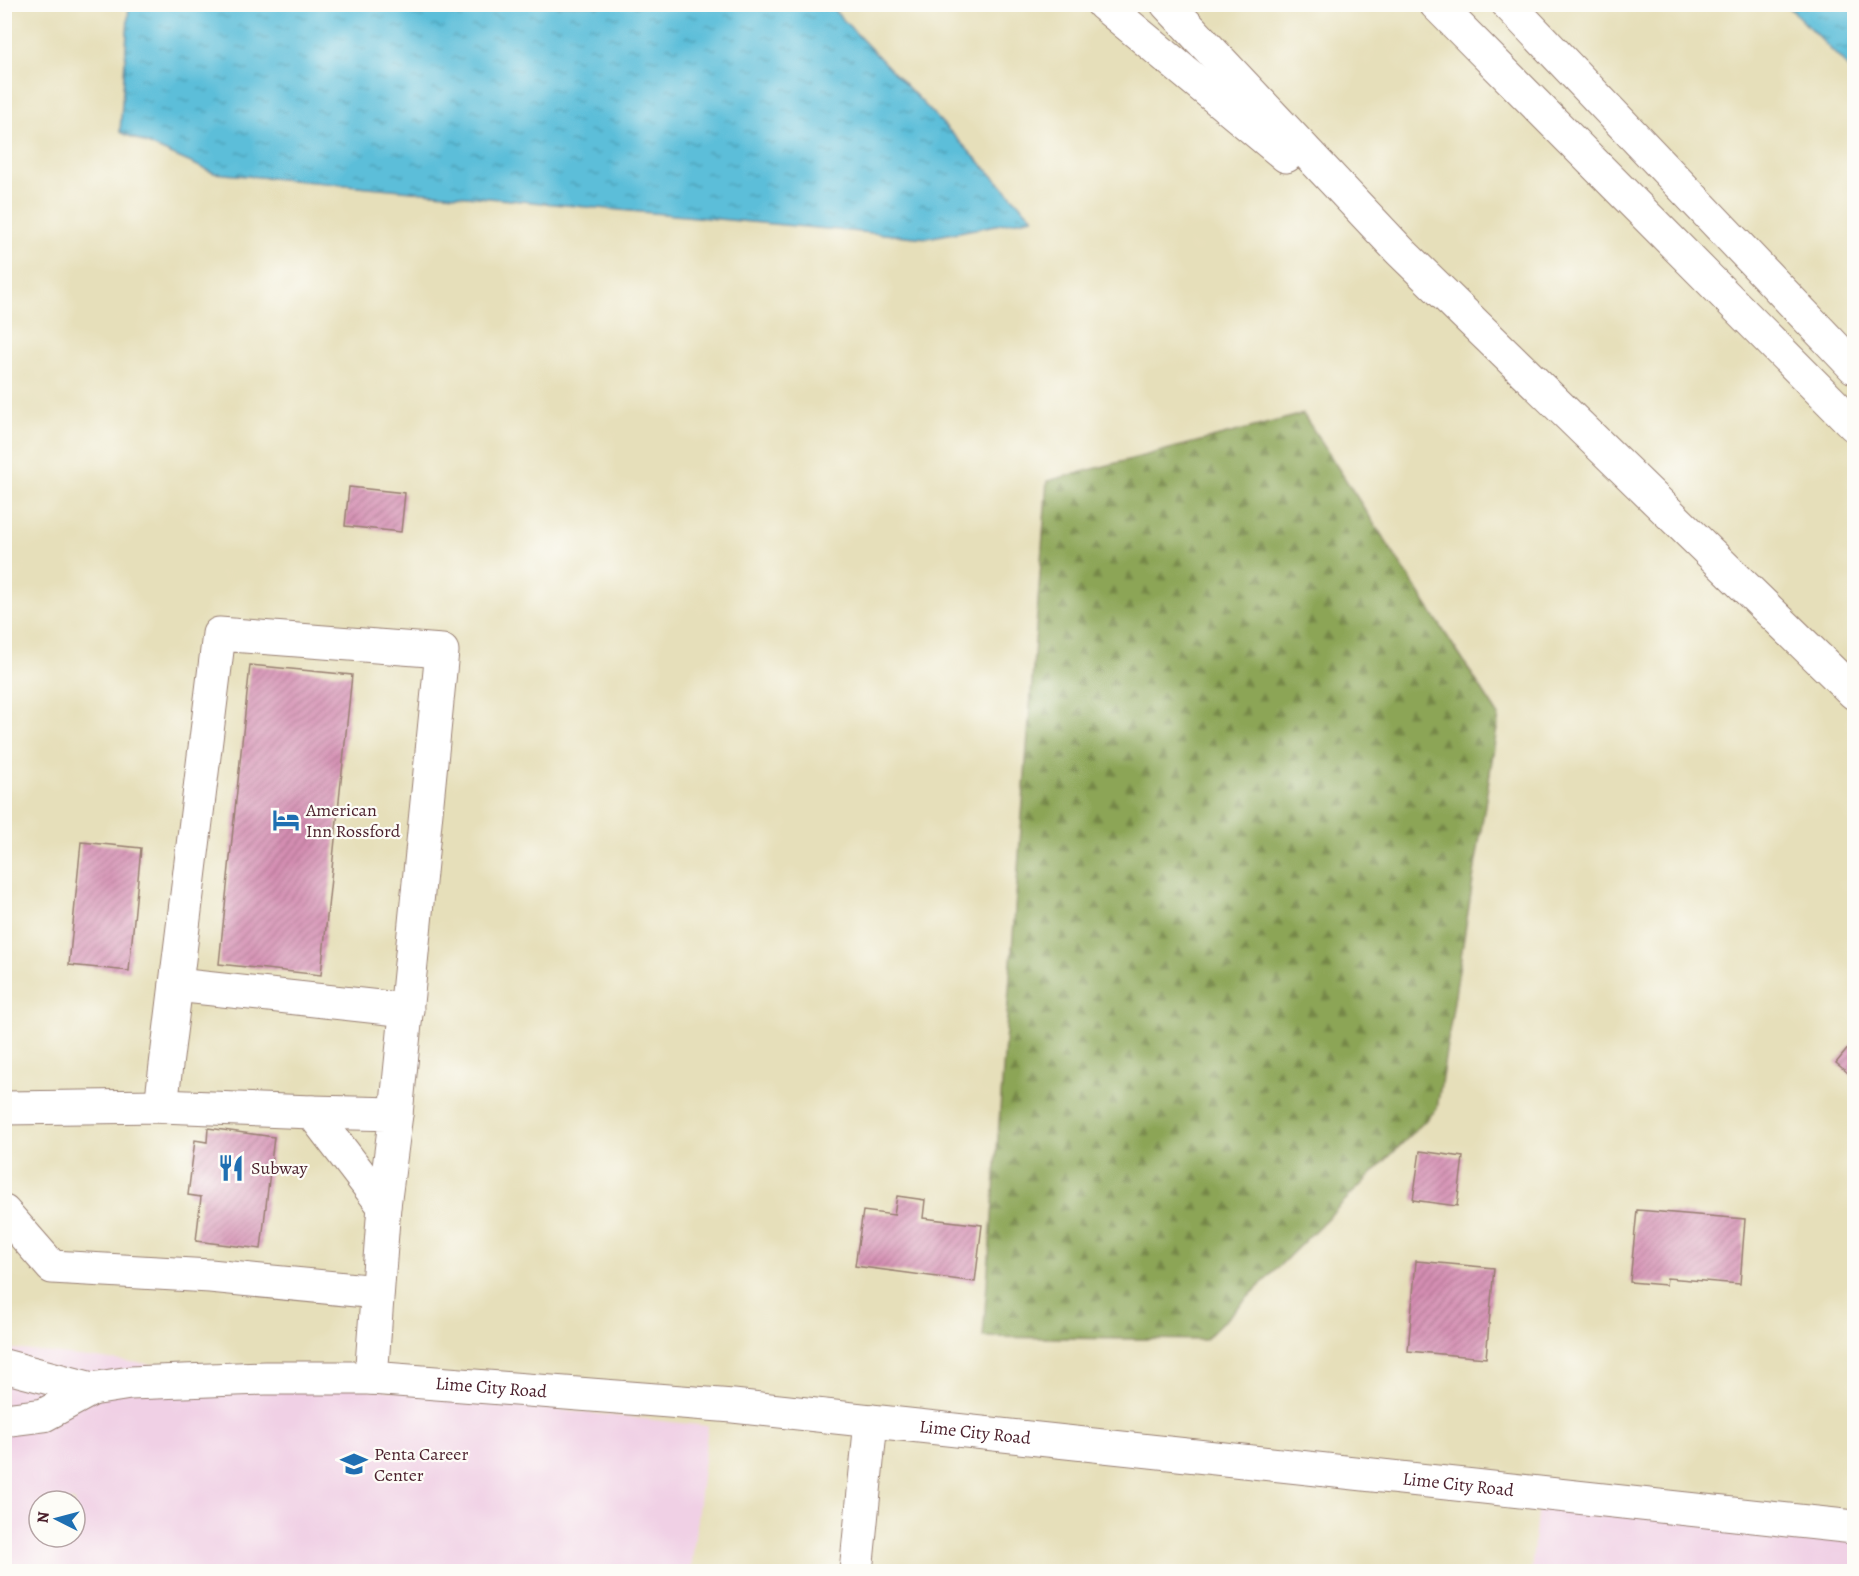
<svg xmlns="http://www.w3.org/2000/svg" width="1859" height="1576" font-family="Alegreya,serif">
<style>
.built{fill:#f0d0e5;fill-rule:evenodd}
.forest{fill:url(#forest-firs);stroke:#6b6240;stroke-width:1.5}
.water{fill:url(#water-ripples);stroke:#526e82;stroke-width:1.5}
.building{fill:url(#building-hatch)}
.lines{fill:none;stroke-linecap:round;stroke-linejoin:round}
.minor-casing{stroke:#987f72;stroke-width:35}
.highway-casing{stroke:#987f72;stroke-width:35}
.minor{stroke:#fff;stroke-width:33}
.highway{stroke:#fff;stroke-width:33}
.labels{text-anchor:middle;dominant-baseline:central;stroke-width:4.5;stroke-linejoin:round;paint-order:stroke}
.poi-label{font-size:18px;fill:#4a1f2b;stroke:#fdfcf7;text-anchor:start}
.street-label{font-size:18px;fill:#4a1f2b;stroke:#fdfcf7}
</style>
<defs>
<pattern id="forest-firs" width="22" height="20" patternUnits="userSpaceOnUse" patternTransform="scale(1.5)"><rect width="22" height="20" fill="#8ca556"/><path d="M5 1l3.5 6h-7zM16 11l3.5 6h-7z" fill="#748647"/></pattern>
<pattern id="water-ripples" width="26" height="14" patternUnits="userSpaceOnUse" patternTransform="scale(1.5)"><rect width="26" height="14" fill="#5bbed9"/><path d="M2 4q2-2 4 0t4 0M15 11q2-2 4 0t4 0" fill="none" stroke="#4d9ab0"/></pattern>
<pattern id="building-hatch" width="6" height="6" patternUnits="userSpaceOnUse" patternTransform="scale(1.5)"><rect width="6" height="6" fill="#d48eb2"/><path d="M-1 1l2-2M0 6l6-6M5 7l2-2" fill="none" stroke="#ae7391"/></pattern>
</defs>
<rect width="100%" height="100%" fill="#fdfcf7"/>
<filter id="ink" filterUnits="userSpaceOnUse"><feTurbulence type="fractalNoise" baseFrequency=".0167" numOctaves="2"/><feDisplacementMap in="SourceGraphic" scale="12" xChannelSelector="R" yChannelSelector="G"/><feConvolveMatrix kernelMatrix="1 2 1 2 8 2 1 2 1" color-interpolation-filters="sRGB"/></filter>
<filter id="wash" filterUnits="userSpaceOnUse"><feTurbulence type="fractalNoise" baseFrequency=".008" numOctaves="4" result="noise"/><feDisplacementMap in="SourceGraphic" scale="24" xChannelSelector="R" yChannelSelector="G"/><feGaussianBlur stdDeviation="1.35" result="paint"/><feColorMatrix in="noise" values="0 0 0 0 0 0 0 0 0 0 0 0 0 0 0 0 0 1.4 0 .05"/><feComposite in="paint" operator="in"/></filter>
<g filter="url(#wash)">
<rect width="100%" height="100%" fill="#e6dfba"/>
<g class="built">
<path d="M5 1348 708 1426 691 1571 5 1572ZM39 1501H75V1537H39Z"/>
<path d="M1540 1486 1854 1521V1571L1531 1572Z"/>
</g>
<path class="forest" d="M1303 414 1499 716 1437 1109 1205 1340 983 1337 1047 481Z"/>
<g class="water">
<path d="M129 5H829L1033 218 927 238 214 173 120 132Z"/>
<path d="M1787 5H1854V73Z"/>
</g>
<g id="blocks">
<g class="building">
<path d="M349 487 405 493 401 532 345 526Z"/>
<path d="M250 665 352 675 321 975 219 964Z"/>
<path d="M81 842 141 848 129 971 69 965Z"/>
<path d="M1854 1041V1078L1836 1063Z"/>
<path d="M208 1128 274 1137 261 1249 196 1241 201 1197 188 1195 195 1140 207 1142Z"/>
<path d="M1420 1151 1463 1157 1457 1206 1413 1200Z"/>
<path d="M897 1196 925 1200 923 1218 982 1225 975 1282 855 1266 863 1211 894 1215Z"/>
<path d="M1637 1210 1745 1219 1740 1284 1667 1278 1666 1285 1630 1282Z"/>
<path d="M1416 1261 1494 1268 1486 1358 1408 1351Z"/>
</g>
</g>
</g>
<g filter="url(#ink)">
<use href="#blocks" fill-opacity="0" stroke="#987f72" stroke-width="1.5"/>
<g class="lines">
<defs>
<g id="minor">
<path d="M176 985 407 1010"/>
<path d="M161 1106 219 634 442 651 396 1114"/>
<path d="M4 1108 161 1106 312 1112 384 1206"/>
<path d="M312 1112 396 1114 384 1206 371 1378"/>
<path d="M4 1212 52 1267 210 1276 377 1292"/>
<path d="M4 1366 92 1389"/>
<path id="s1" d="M4 1420 44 1415 92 1389 130 1383 265 1378H371L733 1406 1854 1527"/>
<path d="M856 1572 871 1421"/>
</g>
<g id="highway">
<path d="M1103 4 1286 156"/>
<path d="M1167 4 1400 251 1854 693"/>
<path d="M1436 4 1854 425"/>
<path d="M1508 4 1854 367"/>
</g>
</defs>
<use href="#minor" class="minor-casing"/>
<use href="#highway" class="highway-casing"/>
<use href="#minor" class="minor"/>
<use href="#highway" class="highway"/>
</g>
</g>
<defs>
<symbol id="hotel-bare" viewBox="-9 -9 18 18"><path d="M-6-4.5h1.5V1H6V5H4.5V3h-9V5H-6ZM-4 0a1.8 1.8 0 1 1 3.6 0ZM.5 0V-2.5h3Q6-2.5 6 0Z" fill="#1f6fb2" stroke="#fdfcf7" stroke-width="2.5" paint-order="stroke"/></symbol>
<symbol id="restaurant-bare" viewBox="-9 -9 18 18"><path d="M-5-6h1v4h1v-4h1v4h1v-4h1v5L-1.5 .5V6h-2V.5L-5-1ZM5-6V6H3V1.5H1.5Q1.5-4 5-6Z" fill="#1f6fb2" stroke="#fdfcf7" stroke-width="2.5" paint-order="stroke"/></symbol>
<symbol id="school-bare" viewBox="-9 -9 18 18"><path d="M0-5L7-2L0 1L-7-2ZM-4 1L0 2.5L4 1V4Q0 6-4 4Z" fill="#1f6fb2" stroke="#fdfcf7" stroke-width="2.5" paint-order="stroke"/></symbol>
</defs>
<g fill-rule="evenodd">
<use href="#hotel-bare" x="267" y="801" width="38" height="38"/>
<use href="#restaurant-bare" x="212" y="1149" width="38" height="38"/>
<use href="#school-bare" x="335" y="1445" width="38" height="38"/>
</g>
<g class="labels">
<g class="poi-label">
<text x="306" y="810">American<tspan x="306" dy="21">Inn Rossford</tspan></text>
<text x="251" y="1168">Subway</text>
<text x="374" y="1454">Penta Career<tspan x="374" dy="21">Center</tspan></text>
</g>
<g class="street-label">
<text stroke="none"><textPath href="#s1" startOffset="495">Lime City Road</textPath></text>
<text stroke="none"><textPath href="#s1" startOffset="981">Lime City Road</textPath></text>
<text stroke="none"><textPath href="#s1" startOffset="1467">Lime City Road</textPath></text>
</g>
</g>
<rect width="1859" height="1576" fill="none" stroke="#fdfcf7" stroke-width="24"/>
<g transform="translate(57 1519) rotate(276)"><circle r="28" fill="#fdfcf7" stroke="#b5a4a5" stroke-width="1.5"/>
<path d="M0-4.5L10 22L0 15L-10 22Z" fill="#1f6fb2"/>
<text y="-9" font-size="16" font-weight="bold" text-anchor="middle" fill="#4a1f2b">N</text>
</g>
</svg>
